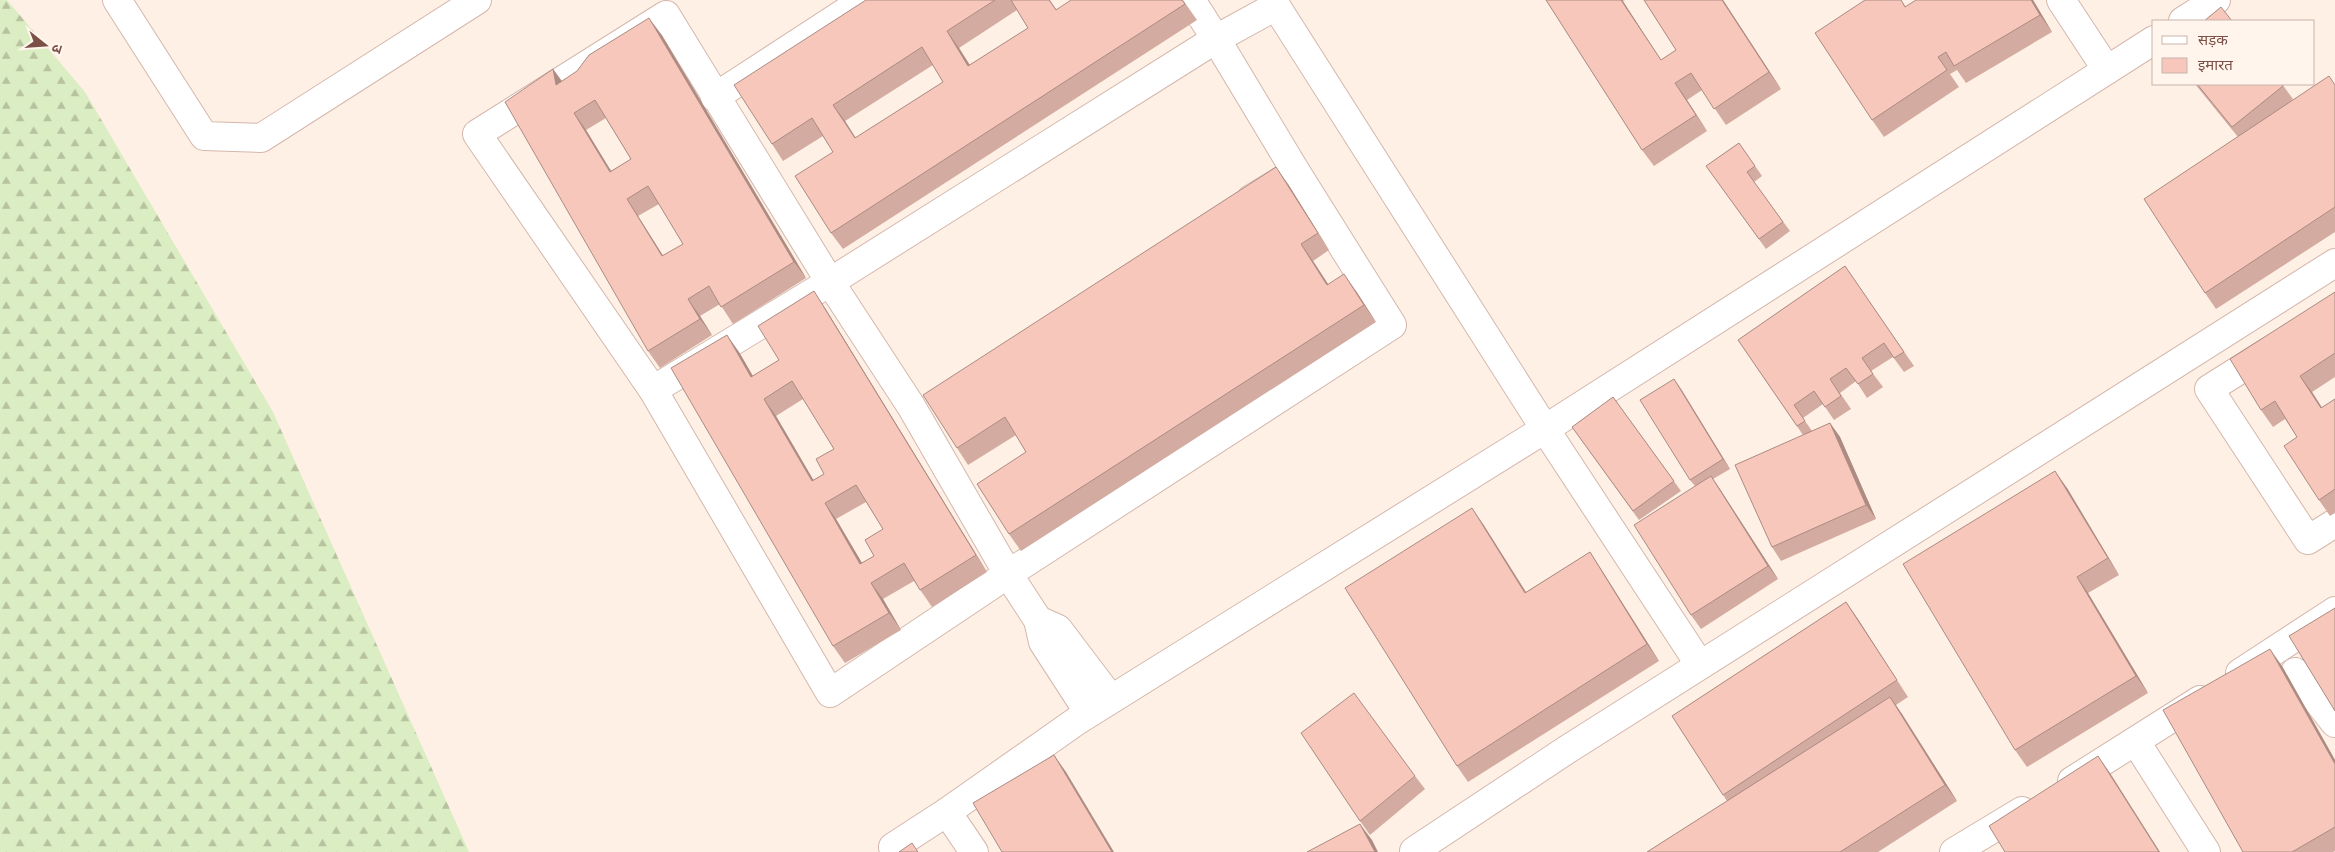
<svg xmlns="http://www.w3.org/2000/svg" width="2335" height="852" font-family="'PT Sans Narrow','Noto Sans Devanagari',sans-serif">
<style>
.forest{fill:url(#forest-firs)}
.lines{fill:none;stroke-linecap:round;stroke-linejoin:round}
.street-casing{stroke:#d4b7ac;stroke-width:30}
.street{stroke:#fff;stroke-width:28}
.wall{fill:#d4aba0;fill-rule:evenodd}
.shaded-wall{fill:#ac8b82}
.building{fill:#f6c7ba;stroke:#ac8b82;fill-rule:evenodd}
</style>
<defs>
<pattern id="forest-firs" width="22" height="20" patternUnits="userSpaceOnUse" patternTransform="scale(1.25)"><rect width="22" height="20" fill="#dbedc2"/><path d="M5 1l3.5 6h-7zM16 11l3.5 6h-7z" fill="#b7c29f"/></pattern>
</defs>
<rect width="100%" height="100%" fill="#fef0e5"/>
<path class="forest" d="M0 0H7L85 92 273 412 469 852H0Z"/>
<g class="lines">
<defs>
<g id="street">
<path d="M117 0 204 136 261 138 477 0"/>
<path d="M1191 0 1216 39 1276 6 1545 429 1700 665"/>
<path d="M2061 0 2107 70"/>
<path d="M666 15 830 282 911 406 1008 574 830 693 653 390 477 134Z"/>
<path d="M2183 21 2216 0"/>
<path d="M715 97 864 0"/>
<path d="M2268 352 2209 389 2308 540 2335 523"/>
<path d="M653 390 830 282 1216 39 1296 172 1251 199"/>
<path d="M1038 620 1058 629 1111 699"/>
<path d="M2295 672 2335 723"/>
<path d="M2240 673 2335 611"/>
<path d="M1089 713 1043 642 1038 620 1008 574 1392 325 1296 172"/>
<path d="M2136 742 2206 852"/>
<path d="M2072 781 2200 700"/>
<path d="M947 812 974 852"/>
<path d="M893 847 947 812 1078 720 1545 429 2154 40"/>
<path d="M1414 851 1568 749 2335 263"/>
<path d="M1954 852 2022 811"/>
</g>
</defs>
<use href="#street" class="street-casing"/>
<use href="#street" class="street"/>
</g>
<g class="wall">
<path d="M866 0H1050L1056 9 1183 0 1197 20 843 249 831 233 833 152 823 136 783 161 772 144ZM1017 10 1028 28 970 65 959 48ZM933 65 943 82 856 138 845 121Z"/>
<path d="M1546 0H1625L1623 1 1661 60 1676 50 1644 0H1723L1781 89 1726 125 1702 90 1687 100 1707 131 1654 166 1642 150Z"/>
<path d="M1865 0H1901L1906 7 1916 0H2033L2052 32 1966 83 1957 70 1950 74 1959 87 1884 137 1872 120Z"/>
<path d="M661 34 806 278 733 324 720 304 700 316 712 335 660 368 648 351 553 69 562 81ZM606 118 631 159 611 171 586 130ZM659 204 683 244 663 256 638 216Z"/>
<path d="M2195 84H2282L2293 99 2285 106 2335 84V232L2216 309 2205 293 2238 137Z"/>
<path d="M1739 143 1762 176 1754 182 1790 231 1766 249 1706 166Z"/>
<path d="M1288 184 1329 250 1313 261 1328 284 1356 291 1376 322 1021 551 1009 534 1026 452 1016 435 968 465 957 448Z"/>
<path d="M1845 266 1914 366 1904 372 1893 357 1871 371 1883 387 1867 398 1856 381 1840 393 1851 409 1834 420 1823 404 1803 418 1812 431 1830 423 1840 437 1876 519 1781 561 1772 547 1803 435 1738 340Z"/>
<path d="M2335 292V377L2312 392 2322 408 2335 399V513L2330 516 2319 500 2297 437 2285 419 2273 427 2261 410Z"/>
<path d="M825 308 987 572 932 607 914 581 883 599 901 630 845 663 833 646 739 352 753 376 779 360ZM803 399 834 449 824 474 813 480 776 416ZM866 502 883 529 874 556 862 563 836 519Z"/>
<path d="M1681 389 1730 469 1713 479 1778 579 1701 629 1691 615 1695 486 1690 480Z"/>
<path d="M1613 397 1681 491 1639 520 1572 427Z"/>
<path d="M2067 488 2119 575 2088 593 2148 693 2027 767 2015 750Z"/>
<path d="M1483 524 1526 592 1590 552 1601 569 1659 661 1468 782 1457 766Z"/>
<path d="M1846 602 1908 697 1896 705 1957 801 1878 852H1647L1727 801 1672 716Z"/>
<path d="M2282 666 2335 760V851L2333 852H2243Z"/>
<path d="M1415 776 1425 789 1370 835 1360 821Z"/>
</g>
<g class="shaded-wall">
<path d="M1621 0H1622L1672 77 1661 60Z"/>
<path d="M1722 0H1723L1781 89 1769 72Z"/>
<path d="M2031 0H2033L2052 32 2040 15Z"/>
<path d="M649 18 661 34 806 278 794 262Z"/>
<path d="M947 31 959 48 980 82 968 66Z"/>
<path d="M553 69 565 86 556 85Z"/>
<path d="M1675 83 1687 100 1707 131 1696 115Z"/>
<path d="M833 105 845 121 866 155 855 138Z"/>
<path d="M574 113 586 130 622 189 610 172Z"/>
<path d="M1276 167 1288 184 1329 250 1318 233Z"/>
<path d="M627 199 638 216 674 273 662 256Z"/>
<path d="M1301 244 1313 261 1339 301 1327 285Z"/>
<path d="M1344 274 1356 291 1376 322 1364 305Z"/>
<path d="M814 291 825 308 987 572 976 555Z"/>
<path d="M688 299 700 316 712 335 700 319Z"/>
<path d="M727 335 739 352 763 394 751 377Z"/>
<path d="M2300 376 2312 392 2333 425 2321 408Z"/>
<path d="M1674 379 1681 389 1730 469 1723 459Z"/>
<path d="M764 399 776 416 824 498 812 481Z"/>
<path d="M1830 423 1840 437 1876 519 1866 505Z"/>
<path d="M2055 471 2067 488 2119 575 2108 558Z"/>
<path d="M1711 476 1720 489 1778 579 1768 566Z"/>
<path d="M825 503 836 519 872 580 860 564Z"/>
<path d="M1472 508 1483 524 1537 610 1525 593Z"/>
<path d="M1590 552 1601 569 1659 661 1647 644Z"/>
<path d="M2077 577 2088 593 2148 693 2136 676Z"/>
<path d="M871 583 883 599 901 630 889 613Z"/>
<path d="M1846 602 1858 619 1908 697 1897 680Z"/>
<path d="M2270 649 2282 666 2335 760V764Z"/>
<path d="M1890 697 1902 714 1957 801 1945 785Z"/>
<path d="M1054 755 1066 772 1114 852H1112Z"/>
<path d="M2098 756 2110 773 2160 852H2159Z"/>
<path d="M1360 824 1372 840 1378 852H1375Z"/>
</g>
<g class="building">
<path d="M866 0H995L947 31 968 66 1028 28 1011 0H1049L1056 10 1071 0H1182L1185 4 831 233 795 176 833 152 812 118 772 144 734 85ZM922 47 943 82 855 138 833 105Z"/>
<path d="M1546 0H1621L1661 60 1676 50 1644 0H1722L1769 72 1714 109 1691 73 1675 83 1696 115 1642 150Z"/>
<path d="M1865 0H1901L1905 7 1916 0H2031L2040 15 1954 66 1946 52 1938 57 1947 70 1872 120 1815 33Z"/>
<path d="M2221 7 2232 21H2204Z"/>
<path d="M649 18 794 262 721 307 709 286 688 299 700 319 648 351 505 102 553 69 556 85 577 71 589 55ZM595 100 631 159 610 172 574 113ZM648 186 683 244 662 256 627 199Z"/>
<path d="M2329 76 2335 85V207L2205 293 2144 199Z"/>
<path d="M2197 84H2282L2283 86 2232 127Z"/>
<path d="M1739 143 1755 166 1747 172 1783 222 1759 239 1706 166Z"/>
<path d="M1276 167 1318 233 1301 244 1327 285 1344 274 1364 305 1009 534 977 484 1026 452 1005 417 957 448 923 395Z"/>
<path d="M1845 266 1904 352 1894 358 1884 343 1862 358 1873 374 1858 384 1846 368 1830 379 1841 396 1825 407 1814 391 1794 405 1805 421 1797 426 1738 340Z"/>
<path d="M814 291 976 555 920 590 904 563 871 583 889 613 833 646 671 368 727 335 751 377 779 360 758 326ZM792 381 834 449 816 459 824 474 812 481 764 399ZM856 485 883 529 865 540 874 556 860 564 825 503Z"/>
<path d="M2335 292V353L2300 376 2321 408 2335 399V489L2319 500 2284 446 2297 437 2275 401 2261 410 2230 359Z"/>
<path d="M1674 379 1723 459 1690 480 1640 400Z"/>
<path d="M1613 397 1674 481 1633 511 1572 427Z"/>
<path d="M1830 423 1866 505 1772 547 1735 465Z"/>
<path d="M2055 471 2108 558 2077 577 2136 676 2015 750 1903 564Z"/>
<path d="M1711 476 1768 566 1691 615 1634 525Z"/>
<path d="M1472 508 1525 593 1590 552 1647 644 1457 766 1345 588Z"/>
<path d="M1846 602 1897 680 1723 795 1672 716Z"/>
<path d="M2335 608V711L2289 636Z"/>
<path d="M2270 649 2335 764V827L2292 852H2243L2163 710Z"/>
<path d="M1354 693 1415 776 1360 821 1301 733Z"/>
<path d="M1890 697 1945 785 1840 852H1647Z"/>
<path d="M1054 755 1112 852H1002L973 803Z"/>
<path d="M2098 756 2159 852H2005L1989 826Z"/>
<path d="M1360 824 1375 852H1307Z"/>
<path d="M912 843 918 852H899Z"/>
</g>
<rect x="2152" y="20" width="162" height="65" fill="#fff5ed" stroke="#cab3ab"/>
<rect x="2162" y="36" width="25" height="8" fill="#ffffff" stroke="#cab3ab"/>
<text x="2198" y="45" font-size="15" fill="#7a5047">सड़क</text>
<rect x="2162" y="58" width="25" height="15" fill="#f6c7ba" stroke="#cab3ab"/>
<text x="2198" y="70" font-size="15" fill="#7a5047">इमारत</text>
<g transform="translate(45 45) rotate(107)" stroke="#fff5ed" stroke-width="4" paint-order="stroke">
<path d="M0-4L9 19L0 12L-9 19Z" fill="#7a5047"/>
<text y="-8" font-size="14" font-weight="bold" text-anchor="middle" fill="#7a5047">उ</text>
</g>
</svg>
